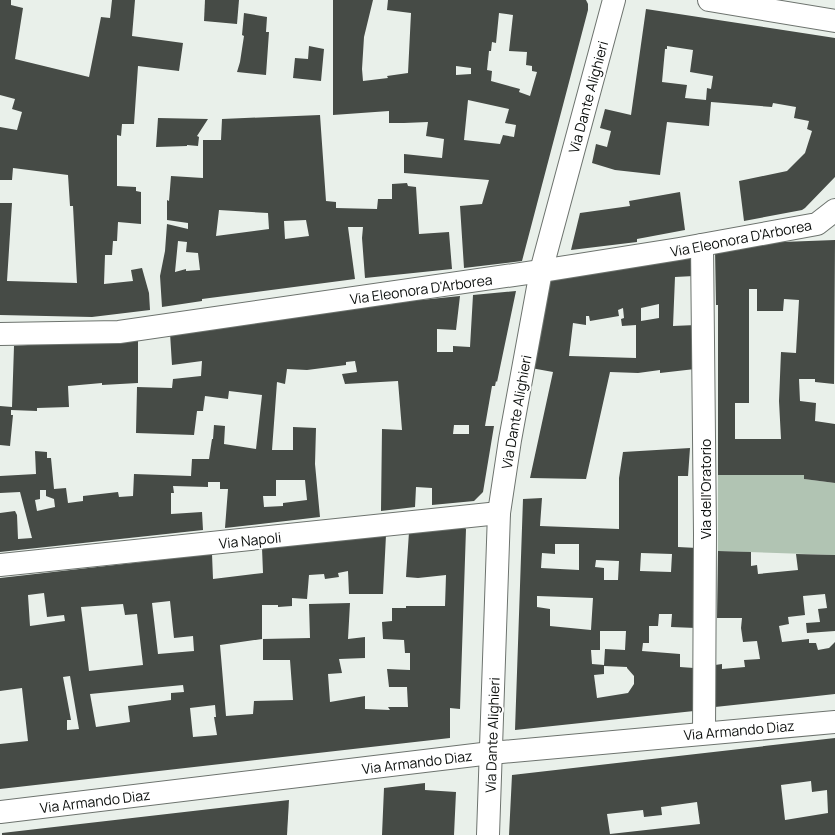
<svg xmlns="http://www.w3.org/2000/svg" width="835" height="835" font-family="Manrope,sans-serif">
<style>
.green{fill:#b1c4b3}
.building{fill:#464b46;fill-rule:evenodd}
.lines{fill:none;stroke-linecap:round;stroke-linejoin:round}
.minor-casing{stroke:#6d736e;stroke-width:24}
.tertiary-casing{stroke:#6d736e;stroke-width:24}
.secondary-casing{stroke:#6d736e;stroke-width:24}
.minor{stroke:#fff;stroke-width:22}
.tertiary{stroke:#fff;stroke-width:22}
.secondary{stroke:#fff;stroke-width:22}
.labels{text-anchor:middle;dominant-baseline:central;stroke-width:4;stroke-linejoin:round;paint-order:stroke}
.street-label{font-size:14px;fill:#0b0e0c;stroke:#fff}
</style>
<rect width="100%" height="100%" fill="#e9f0ea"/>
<path class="green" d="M718 475H804V479L835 483V555L718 551Z"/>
<g class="building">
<path d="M0 0H11V5L23 8 15 59 89 77 101 17 110 18 112 0H135L132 36 183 43 179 71 138 66 134 124H122L121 136 117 135V186L136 187V191L141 192V224L118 222 117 241H113L112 255H105L104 284 133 281 131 270 142 268 149 293 150 310 92 317 0 315V203H12L7 281 77 283 73 206H70L68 175 13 168 12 180H0V127L17 130 22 112 12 109 15 99 0 95Z"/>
<path d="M205 0H239L237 24 204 21Z"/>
<path d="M333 0H373L364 37 362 69 363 81 388 78 387 76 408 73 411 13 387 10 388 0H586L588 4V10L522 261 464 268 460 206 482 204 489 180 404 173V154L442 158 444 139 426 136 428 122 404 123H389V111L333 115ZM499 13 513 15 509 51 527 52 526 65 532 66V71L537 72 530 96 519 92 520 89 491 81 492 71 487 70 489 51H491L492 42 496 43ZM456 66 471 68V74L456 75ZM468 100 509 109 505 123 516 125 514 137 503 135 500 144 464 140Z"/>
<path d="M646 9 835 38V177L805 208 802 210 744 221 739 181 787 171 805 153 812 131 807 129 809 121 794 118 796 107 773 103 772 107 711 102 709 126 667 122 660 175 615 170 592 163 596 144 607 147 611 131 600 128 605 109 631 115ZM667 46 693 50 690 72 713 76 711 89 707 88 706 100 685 98 687 85 662 82 665 49H667Z"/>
<path d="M244 13 267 17 266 32H269L266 75 237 72 240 62 244 36 242 35Z"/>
<path d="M309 46 324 49 321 81 293 78 295 58 308 59Z"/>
<path d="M320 115 326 201 336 202V208L377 209 378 199H392V184L407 183 408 186 416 187 419 234 449 232 452 269 365 278 362 238 363 227H348L355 279 202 299V301L162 307 160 276 165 251 167 224 188 229V223L167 220V200L169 201 171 176 203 178V140H221L222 119ZM219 210 268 213 269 229 216 236ZM306 220 309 236 285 239 284 221ZM178 241 187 242 186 252 198 253 200 270 186 271V269L175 272Z"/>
<path d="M158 118 208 119 197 136 199 137 198 146 187 145V146L156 147Z"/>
<path d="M680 192 685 230 637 239V242L571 250 580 213 630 206 629 201Z"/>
<path d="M835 240 834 384 815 382V379H799L800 401 816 403 815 421 835 424V483L804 479V475H718V305H716L715 249 782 242ZM749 289H757V311H783L784 299 799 300 796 353 781 352 779 401 781 439H735V403H749Z"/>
<path d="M693 252 694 276 675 277 673 326 696 325 695 369 660 373V370L638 373 610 372 586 479 530 478 553 372 531 368 544 277ZM659 304V318L641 321V308ZM623 308 624 318 621 319 622 326 636 325V358L569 356 573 323 586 325V316H589L590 321 619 316 618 310Z"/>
<path d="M516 291 497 382 496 381 495 386H492L485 426H494L483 492 474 501 432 505V488L416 487 415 507 381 511 382 429 402 430 398 381 345 384 342 374 357 372 355 361 346 362V365L307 370 287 369 285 384 277 382 272 450H293V427L316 428 315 464 320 517 225 528 228 489H220V482H208V487L173 486 174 493H171V514L202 512 203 530 0 552V513L15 511 17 515 18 539 32 538 20 492 0 493V476L36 474 35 451 47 452V458H51L54 489 66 488 68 503 83 501V496L118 492 119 497 133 496 134 474 191 476 192 459H209L212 439H213L214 425 225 426 224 444 256 449 262 395 229 391 228 399 205 396 203 411H197L194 435 136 433 137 387 172 388 173 379 201 376 202 361 172 365 170 333 268 318 393 304 392 302 421 298V300L460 296 456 330 437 329V352H453V346L470 347 473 295ZM454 425H469V434H453ZM276 480H305L307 500 283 503V506L264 507 263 496H276ZM40 490H46V496L54 499 55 507 37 511 35 500 40 499Z"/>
<path d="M138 337V383L102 385V383L68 386 69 407 37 408V411L11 410V415H13L10 446 0 445V406L12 407 14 346Z"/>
<path d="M690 448 688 476H678V547L697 548 696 628 671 627 672 614H659L658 626H649V643H643L642 651 680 654V667L694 668V711L515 730 523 499 542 498 540 526 619 529V478L623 452ZM555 544H579V570L541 568 542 553 555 554ZM641 553 672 554 671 572 640 571ZM596 560 619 561 618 580H604V568L595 567ZM537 596 593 598 591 630 550 626V609L537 607ZM600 631H626L625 650 605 649 604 665 592 664 591 650H600ZM604 666 627 667V668L634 676V684L628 693 597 698 594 675 604 674Z"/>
<path d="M464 527 466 529 460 709 450 708V738L0 789V744L28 741 22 688 0 691V578L212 554 213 579 263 573 262 548 386 535 383 594H349L348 571 338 573 339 577 325 579 324 574 309 575 307 599 292 598V606L278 607V605H262V639L220 645 226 716 253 714 254 701 293 700 290 660H263V639L310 638 309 604 350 603 348 639 365 637V658L339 659 342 673 328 674 330 702 365 696V709L390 710 388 707H408L407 687H389L387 669 410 670V653H405L404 640 383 639 382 622 392 621V608H406V606H445L446 575 418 578 406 577 409 532ZM44 593 47 617 64 615 65 621 30 626 28 595ZM170 601 174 638 193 636 194 651 158 654 152 603ZM123 604 125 615 137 614 143 665 89 671 81 607ZM70 676 79 729 67 730V720H71L63 677ZM183 685 184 692 171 693V700L128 706 130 722 96 727 90 694ZM215 705 216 717H214L217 735 193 737 190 708Z"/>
<path d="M718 551 751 552V566L757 565 758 574 798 570 796 554 835 555V631L807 633 806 623 820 622 818 609 827 608 825 594 803 596 805 615 788 617 789 624 779 626 782 642 809 639V643H816L818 650 829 648 835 642V694L715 707V665L722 664V669L745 667 744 660 760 659 757 641 743 642 741 628 742 618H717Z"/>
<path d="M835 738V835H509L512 775ZM811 781 812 792 827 790 828 813 785 820 781 785ZM697 802 700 824 610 834 607 814 643 810 644 817 662 815 661 807Z"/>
<path d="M425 783V790L456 792 454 835H382L384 788Z"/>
<path d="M289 800 287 835H2V833Z"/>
</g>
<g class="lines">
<defs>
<g id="minor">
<path d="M702 245 705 534 704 733"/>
<path d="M0 334 119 332 541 271 679 249 817 224 835 210"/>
<path d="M0 565 499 513"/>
<path d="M0 812 491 753 835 722"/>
</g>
<path id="tertiary" d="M488 835 499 513 510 440 541 271 614 0"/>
<path id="secondary" d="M709 0 835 21"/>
</defs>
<use href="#minor" class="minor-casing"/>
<use href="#tertiary" class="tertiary-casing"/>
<use href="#secondary" class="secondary-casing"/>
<use href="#minor" class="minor"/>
<use href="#tertiary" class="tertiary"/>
<use href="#secondary" class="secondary"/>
</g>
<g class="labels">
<g class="street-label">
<text transform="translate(588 97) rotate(-75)">Via Dante Alighieri</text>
<text transform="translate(741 238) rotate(-11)">Via Eleonora D'Arborea</text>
<text transform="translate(421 289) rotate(-8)">Via Eleonora D'Arborea</text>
<text transform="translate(516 412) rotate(-80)">Via Dante Alighieri</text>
<text transform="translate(705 489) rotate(-90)">Via dell'Oratorio</text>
<text transform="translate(250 540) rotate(-6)">Via Napoli</text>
<text transform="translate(739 730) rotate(-5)">Via Armando Diaz</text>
<text transform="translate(492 735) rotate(-88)">Via Dante Alighieri</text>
<text transform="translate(417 762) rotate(-7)">Via Armando Diaz</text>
<text transform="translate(95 801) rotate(-7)">Via Armando Diaz</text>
</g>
</g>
</svg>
